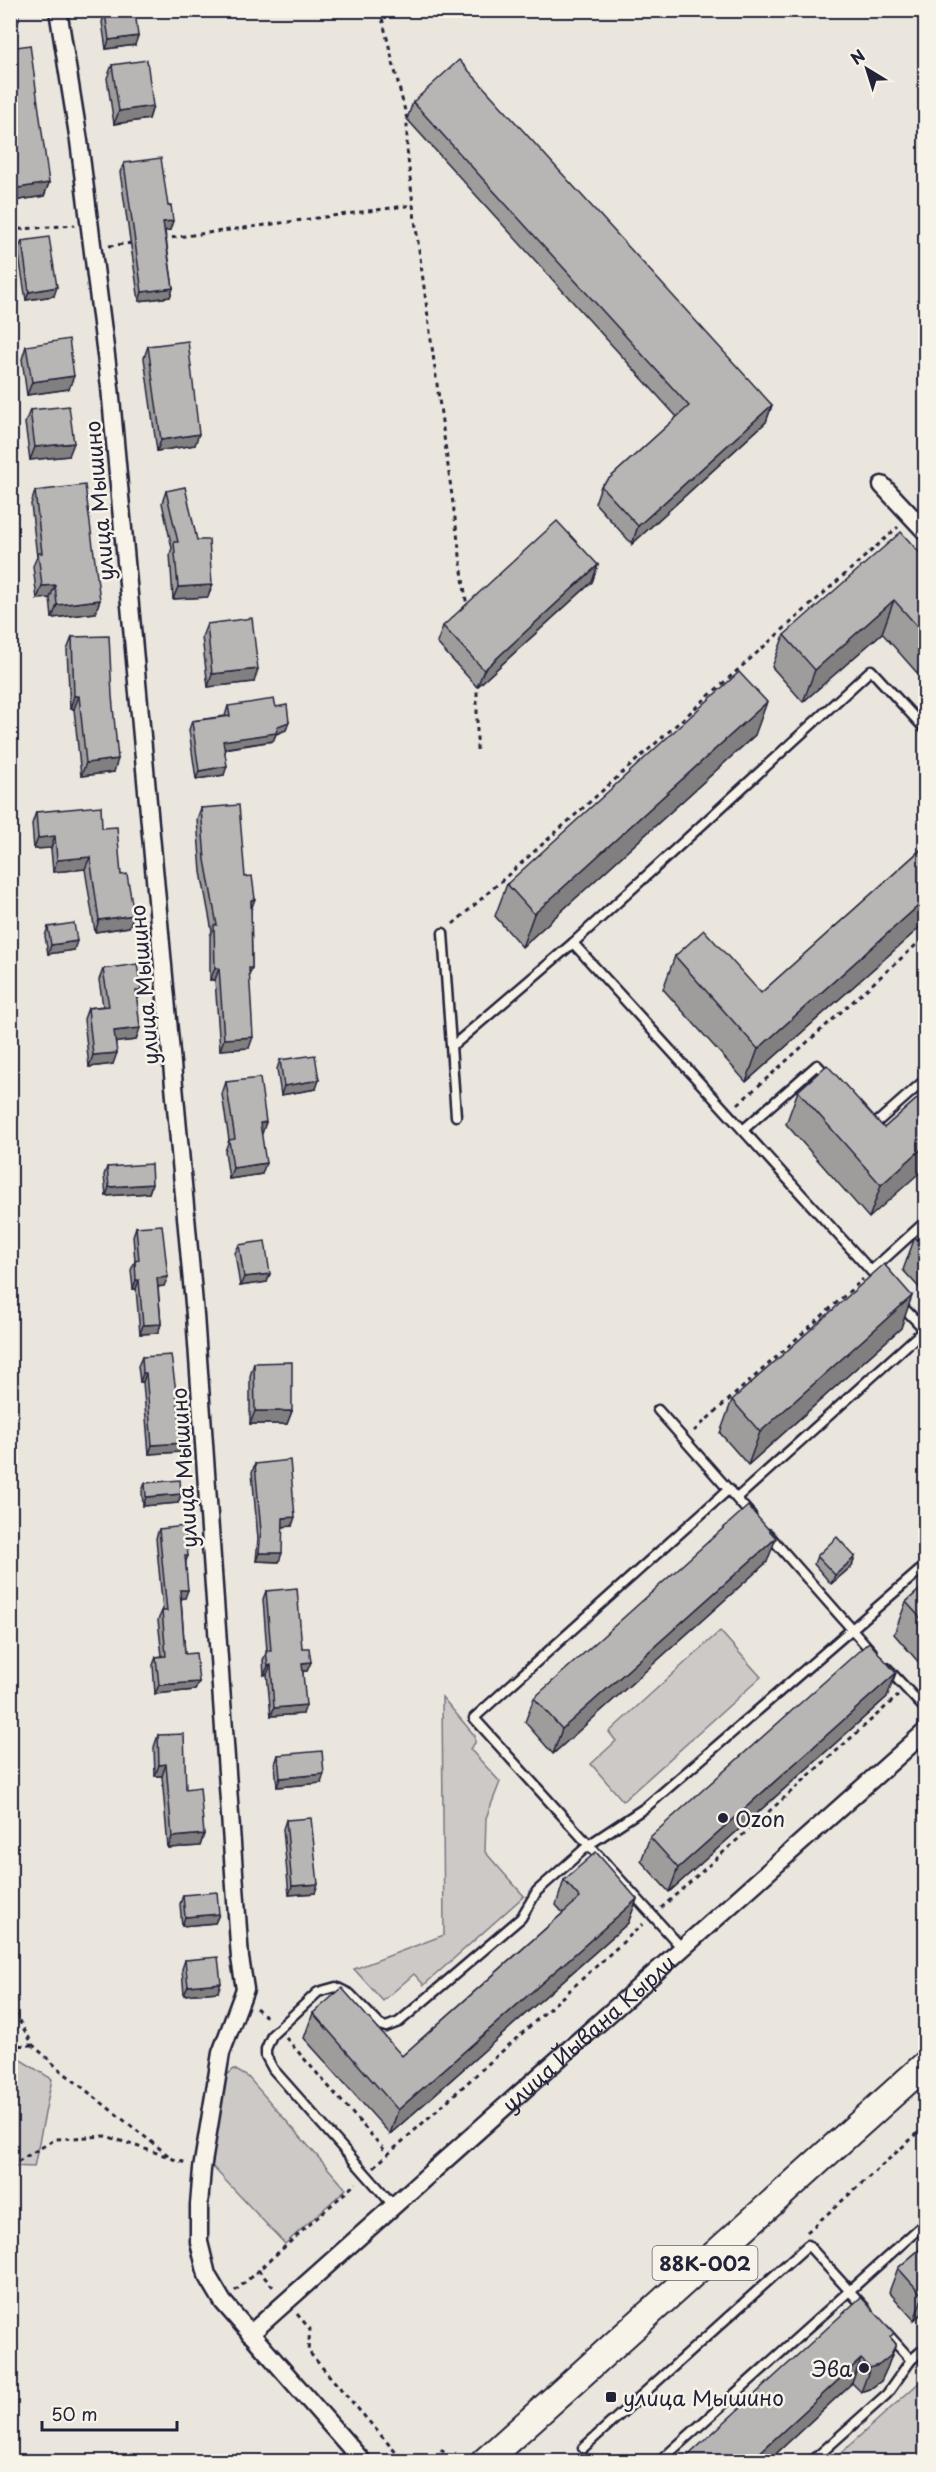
<svg xmlns="http://www.w3.org/2000/svg" width="936" height="2472" font-family="'Playpen Sans',sans-serif">
<style>
.green{fill:#cdc9c6;stroke:#787680;stroke-width:1.5}
.lines{fill:none;stroke-linecap:round;stroke-linejoin:round}
.lane-casing{stroke:#22223b;stroke-width:13}
.street-casing{stroke:#22223b;stroke-width:21}
.primary-casing{stroke:#22223b;stroke-width:30}
.path{stroke:#22223b;stroke-width:3;stroke-dasharray:4.5 4.5;stroke-linecap:butt}
.lane{stroke:#f7f3e8;stroke-width:8}
.street{stroke:#f7f3e8;stroke-width:16}
.primary{stroke:#f7f3e8;stroke-width:26}
.wall{fill:#9e9d9c;stroke:#22223b;stroke-width:1.5}
.shaded-wall{fill:#817f7f;stroke:#22223b;stroke-width:1.5}
.building{fill:#b8b6b5;stroke:#22223b;stroke-width:1.5}
.poi-dot{fill:#22223b;stroke:#f7f3e8;stroke-width:2}
.labels{text-anchor:middle;dominant-baseline:central;stroke-width:5;stroke-linejoin:round;paint-order:stroke}
.shield{fill:#f7f3e8;stroke:#62616f;stroke-width:1.5}
.shield-label{font-size:20px;font-weight:bold;fill:#22223b}
.street-label{font-size:21px;fill:#22223b;stroke:#f7f3e8}
.poi-label{font-size:21px;fill:#22223b;stroke:#f7f3e8;text-anchor:start}
</style>
<rect width="100%" height="100%" fill="#eae6de"/>
<filter id="ink" filterUnits="userSpaceOnUse"><feTurbulence type="fractalNoise" baseFrequency=".0167" numOctaves="2"/><feDisplacementMap in="SourceGraphic" scale="12" xChannelSelector="R" yChannelSelector="G"/><feConvolveMatrix kernelMatrix="1 2 1 2 8 2 1 2 1" color-interpolation-filters="sRGB"/></filter>
<g filter="url(#ink)">
<g class="green">
<path d="M720 1631 761 1677 623 1801 591 1764 616 1741 609 1732Z"/>
<path d="M442 1697 475 1736V1743L470 1749 500 1782 486 1818 485 1852 524 1896 424 1985 414 1974 383 2001 354 1969 444 1935Z"/>
<path d="M11 2054 52 2079 34 2167 11 2166Z"/>
<path d="M234 2069 248 2077 346 2189 285 2244 211 2165 226 2076Z"/>
<path d="M922 2380 926 2384 925 2461 883 2462 880 2459 878 2461H832Z"/>
</g>
<g class="lines">
<defs>
<g id="lane">
<path d="M443 933 456 1116"/>
<path d="M573 943 871 1271"/>
<path d="M456 1043 573 943 871 670 926 730"/>
<path d="M871 1122 874 1125 926 1079"/>
<path d="M743 1130 817 1065 829 1078"/>
<path d="M875 1275 871 1271 926 1221"/>
<path d="M899 1303 926 1331"/>
<path d="M658 1410 751 1515"/>
<path d="M737 1498 924 1330"/>
<path d="M768 1534 872 1652"/>
<path d="M887 1668 926 1710"/>
<path d="M682 1948 474 1718 729 1489"/>
<path d="M394 2206 273 2069 266 2056V2049L272 2035 318 1992 336 1987 350 1994 380 2025 386 2027 399 2022 521 1918 537 1891 590 1844 646 1807 926 1565"/>
<path d="M885 2331 911 2360"/>
<path d="M583 2448 808 2245 865 2308"/>
<path d="M659 2462 926 2222"/>
<path d="M811 2462 887 2394 911 2360 926 2347"/>
</g>
<g id="street">
<path d="M58 10 79 141 110 387 195 1315 240 1958 245 1989 221 2053 202 2169 199 2205V2242L207 2275 223 2302 363 2462"/>
<path d="M882 485 926 532"/>
<path id="s1" d="M250 2334 926 1731"/>
</g>
<path id="primary" d="M484 2462 926 2064"/>
</defs>
<use href="#lane" class="lane-casing"/>
<use href="#street" class="street-casing"/>
<use href="#primary" class="primary-casing"/>
<g class="path">
<path d="M380 10 407 119V149L413 205 467 608"/>
<path d="M10 230 75 225"/>
<path d="M163 239 413 205"/>
<path d="M109 246 132 243"/>
<path d="M477 750V683"/>
<path d="M453 924 898 527"/>
<path d="M738 1104 926 936"/>
<path d="M694 1431 863 1279"/>
<path d="M661 1908 898 1696"/>
<path d="M10 2005 33 2045 59 2069 173 2159 187 2163"/>
<path d="M256 2008 269 2019"/>
<path d="M286 2038 388 2154"/>
<path d="M10 2046 33 2045"/>
<path d="M10 2166 56 2139 106 2136 169 2157"/>
<path d="M374 2167 643 1924"/>
<path d="M807 2232 926 2126"/>
<path d="M258 2270 275 2289"/>
<path d="M235 2291 356 2183"/>
<path d="M297 2314 310 2329 308 2351 398 2455 422 2462"/>
<path d="M441 2449 452 2462"/>
</g>
<use href="#lane" class="lane"/>
<use href="#street" class="street"/>
<use href="#primary" class="primary"/>
</g>
<g class="wall">
<path d="M105 13 135 45 106 49 102 22Z"/>
<path d="M10 48 49 183 44 196 13 201 10 182Z"/>
<path d="M112 65 153 106 149 119 114 124 107 78Z"/>
<path d="M413 102 772 405 766 422 632 544 595 503 601 486 677 417 407 119Z"/>
<path d="M124 163 170 230 165 231 173 288 170 297 139 301 120 172Z"/>
<path d="M22 241 54 296 26 300 18 250Z"/>
<path d="M26 346 69 389 27 395 22 359Z"/>
<path d="M148 346 195 445 157 451 144 358Z"/>
<path d="M30 410 69 456 30 460 25 423Z"/>
<path d="M35 491 100 600 95 613 52 618 50 598 37 599 33 566 37 557 31 504Z"/>
<path d="M166 491 197 540 212 585 208 597 173 599 170 554 172 548 162 503Z"/>
<path d="M926 560V683L882 633 803 702 772 667 784 635Z"/>
<path d="M598 565 592 582 477 687 437 643 443 626Z"/>
<path d="M207 624 254 682 208 687 202 637Z"/>
<path d="M72 637 114 772 81 776 74 709H70L67 650Z"/>
<path d="M228 706 276 707 289 722 286 730 276 734 273 741 225 749 224 775 196 779 189 730 192 721 225 716Z"/>
<path d="M755 735 522 947 495 916 507 884Z"/>
<path d="M201 808 245 877 251 910 252 968 249 975V1048L220 1050 215 980H210V936L212 931 201 872 197 819Z"/>
<path d="M36 812 102 828 121 875 134 915 129 927 95 932 85 869 53 872 51 848 34 849 32 824Z"/>
<path d="M926 845V922L746 1082 663 989 675 956 761 993Z"/>
<path d="M48 927 74 950 48 954 45 936Z"/>
<path d="M103 969 137 1001 136 1040 116 1042 113 1064 89 1067 84 1019 88 1008 103 1006 99 980Z"/>
<path d="M280 1060 316 1089 281 1095 277 1069Z"/>
<path d="M226 1082 266 1122 261 1134 262 1174 229 1179 225 1151 229 1140 222 1094Z"/>
<path d="M798 1091 884 1128 926 1091 869 1218 786 1124Z"/>
<path d="M107 1167 152 1184 149 1193 106 1196 104 1175Z"/>
<path d="M136 1227 164 1286 158 1287 161 1324 158 1333 140 1334 136 1289H133L131 1270 135 1261 133 1236Z"/>
<path d="M926 1228V1295L903 1270 915 1237Z"/>
<path d="M239 1245 267 1282 240 1286 235 1253Z"/>
<path d="M901 1328 748 1465 720 1433 732 1400Z"/>
<path d="M142 1357 180 1452 149 1454 143 1382H140L138 1366Z"/>
<path d="M254 1363 292 1411 287 1424H250V1376Z"/>
<path d="M255 1464 292 1526 282 1527 279 1562 256 1561 258 1539 252 1472Z"/>
<path d="M145 1483 181 1494 178 1503 143 1506 142 1491Z"/>
<path d="M159 1529 188 1556 186 1561 185 1598 181 1599 185 1654 199 1682 195 1690 155 1694 153 1665 156 1657 162 1656 158 1620 162 1611H163L156 1538Z"/>
<path d="M817 1556 852 1566 831 1584 814 1564Z"/>
<path d="M767 1562 553 1754 525 1722 534 1698Z"/>
<path d="M926 1584V1661L921 1665 894 1634 906 1602Z"/>
<path d="M266 1591 311 1662 307 1671H303V1714L271 1716 267 1674 264 1675 263 1660 267 1651 263 1599Z"/>
<path d="M887 1697 669 1892 641 1861 650 1837Z"/>
<path d="M158 1735 186 1789 204 1834 200 1846 168 1848 162 1776H155L154 1747Z"/>
<path d="M278 1755 321 1783 277 1787 275 1764Z"/>
<path d="M286 1820 315 1893 289 1895 283 1829Z"/>
<path d="M564 1880 637 1899 628 1923 390 2134 304 2038 313 2013 402 2056 563 1913 556 1905Z"/>
<path d="M183 1895 219 1914 215 1923 182 1926 180 1904Z"/>
<path d="M185 1960 218 1992 184 1995 182 1969Z"/>
<path d="M926 2244V2310L914 2320 889 2292 898 2268Z"/>
<path d="M892 2339 896 2344 887 2368 881 2381 870 2389 861 2392 852 2383 767 2462H681Z"/>
</g>
<g class="shaded-wall">
<path d="M19 20 16 29 10 30V22Z"/>
<path d="M138 36 135 45 106 49 109 40Z"/>
<path d="M153 106 149 119 114 124 119 111Z"/>
<path d="M49 183 44 196 13 201 18 188Z"/>
<path d="M173 221 170 230 160 231 163 222Z"/>
<path d="M57 287 54 296 26 300 29 292Z"/>
<path d="M173 288 170 297 139 301 142 292Z"/>
<path d="M74 376 69 389 27 395 32 382Z"/>
<path d="M772 405 766 422 632 544 638 526Z"/>
<path d="M199 434 195 445 157 451 161 440Z"/>
<path d="M74 443 69 456 30 460 35 447Z"/>
<path d="M598 565 592 582 477 687 484 670Z"/>
<path d="M55 585 50 598 37 599 42 586Z"/>
<path d="M212 585 208 597 173 599 178 587Z"/>
<path d="M100 600 95 613 52 618 57 605Z"/>
<path d="M894 600 882 633 803 702 815 670Z"/>
<path d="M258 669 254 682 208 687 212 674Z"/>
<path d="M74 696H79L74 709H70Z"/>
<path d="M767 702 755 735 522 947 534 914Z"/>
<path d="M289 722 286 730 276 734 273 741 220 749 223 741Z"/>
<path d="M118 759 114 772 81 776 86 763Z"/>
<path d="M227 766 224 775 196 779 199 771Z"/>
<path d="M55 836 51 848 34 849 38 838Z"/>
<path d="M90 857 85 869 53 872 57 860Z"/>
<path d="M255 899 251 910V900Z"/>
<path d="M926 899V922L746 1082 758 1049Z"/>
<path d="M134 915 129 927 95 932 99 920Z"/>
<path d="M77 941 74 950 48 954 51 945Z"/>
<path d="M215 968H219L215 980H210Z"/>
<path d="M136 991H141L137 1002Z"/>
<path d="M140 1028 136 1040 110 1043 114 1031Z"/>
<path d="M253 1037 249 1048 220 1050 224 1039Z"/>
<path d="M117 1053 113 1064 89 1067 93 1055Z"/>
<path d="M319 1080 316 1089 281 1095 284 1086Z"/>
<path d="M266 1122 262 1134 256 1135 260 1123Z"/>
<path d="M926 1145V1167L869 1218 881 1185Z"/>
<path d="M266 1163 262 1174 229 1179 233 1168Z"/>
<path d="M152 1184 149 1193 106 1196 109 1187Z"/>
<path d="M270 1274 267 1282 240 1286 244 1277Z"/>
<path d="M168 1277 164 1286 154 1287 157 1278Z"/>
<path d="M136 1280H139L136 1289H133Z"/>
<path d="M912 1296 901 1328 748 1465 760 1432Z"/>
<path d="M161 1324 158 1333 140 1334 143 1325Z"/>
<path d="M143 1373H146L143 1382H140Z"/>
<path d="M255 1411H292L287 1424H250Z"/>
<path d="M183 1443 180 1452 149 1454 152 1445Z"/>
<path d="M181 1494 178 1503 143 1506 146 1497Z"/>
<path d="M295 1517 292 1526 279 1527 283 1518Z"/>
<path d="M776 1538 767 1562 553 1754 562 1729Z"/>
<path d="M259 1553H282L279 1562 256 1561Z"/>
<path d="M855 1557 852 1566 831 1584 835 1575Z"/>
<path d="M180 1590H188L185 1598 177 1599Z"/>
<path d="M926 1652V1661L921 1665Z"/>
<path d="M311 1662 307 1671H299L302 1663Z"/>
<path d="M271 1665 267 1674 264 1675 268 1666Z"/>
<path d="M896 1673 887 1697 669 1892 678 1868Z"/>
<path d="M199 1682 195 1690 155 1694 159 1685Z"/>
<path d="M306 1705 303 1714 271 1716 274 1708Z"/>
<path d="M166 1764 162 1776H155L159 1765Z"/>
<path d="M324 1774 321 1783 277 1787 280 1778Z"/>
<path d="M204 1834 200 1846 168 1848 172 1837Z"/>
<path d="M318 1884 315 1893 289 1895 292 1886Z"/>
<path d="M637 1899 628 1923 390 2134 398 2110Z"/>
<path d="M219 1914 215 1923 182 1926 185 1917Z"/>
<path d="M221 1983 218 1992 184 1995 188 1986Z"/>
<path d="M926 2294V2310L914 2320 923 2296Z"/>
<path d="M896 2344 887 2368 881 2381 870 2389 861 2392 870 2368Z"/>
<path d="M861 2359 852 2383 767 2462H753L755 2457Z"/>
<path d="M752 2453 749 2462H743Z"/>
</g>
<g class="building">
<path d="M10 10H18L19 20 10 22Z"/>
<path d="M123 10H135L138 36 109 40 105 13Z"/>
<path d="M30 45 49 183 18 188 10 138V48Z"/>
<path d="M147 60 153 106 119 111 112 65Z"/>
<path d="M459 60 772 405 638 526 601 486 689 406 413 102Z"/>
<path d="M161 158 168 206 171 205 173 221 163 222 173 288 142 292 124 163Z"/>
<path d="M49 237 57 287 29 292 22 241Z"/>
<path d="M69 339 74 376 32 382 26 346Z"/>
<path d="M188 341 199 434 161 440 148 346Z"/>
<path d="M69 406 74 443 35 447 30 410Z"/>
<path d="M85 485 100 600 57 605 55 585 42 586 38 553H42L35 491Z"/>
<path d="M185 487 197 540H209L212 585 178 587 174 542H178L166 491Z"/>
<path d="M557 521 598 565 484 670 443 626Z"/>
<path d="M901 532 926 560V636L894 600 815 670 784 635Z"/>
<path d="M252 618 258 669 212 674 207 624Z"/>
<path d="M109 636 112 696 118 759 86 763 79 696H74L72 637Z"/>
<path d="M739 672 767 702 534 914 507 884Z"/>
<path d="M274 699 276 707 287 705 289 722 278 726 276 733 223 741 227 766 199 771 192 721 230 716 228 706Z"/>
<path d="M239 805 245 877 252 876 255 899 251 900 252 968H249L253 1037 224 1039 219 968H215L214 925H217L205 860 201 808Z"/>
<path d="M101 806 102 828 117 827 121 875 127 874 134 915 99 920 90 857 57 860 55 836 38 838 36 812Z"/>
<path d="M926 845V899L758 1049 675 956 704 930 761 993Z"/>
<path d="M74 923 77 941 51 945 48 927Z"/>
<path d="M137 964 141 991H136L140 1028 114 1031 117 1053 93 1055 88 1008 109 1006 103 969Z"/>
<path d="M315 1055 319 1080 284 1086 280 1060Z"/>
<path d="M827 1065 884 1128 926 1091V1145L881 1185 798 1091Z"/>
<path d="M260 1078 266 1122 260 1123 266 1163 233 1168 229 1140 235 1139 226 1082Z"/>
<path d="M151 1164 152 1184 109 1187 107 1167Z"/>
<path d="M162 1225 168 1277 157 1278 161 1324 143 1325 139 1280H136L135 1261 139 1260 136 1227Z"/>
<path d="M926 1228V1249L915 1237Z"/>
<path d="M265 1241 270 1274 244 1277 239 1245Z"/>
<path d="M884 1264 912 1296 760 1432 732 1400Z"/>
<path d="M171 1355 183 1443 152 1445 146 1373H143L142 1357Z"/>
<path d="M292 1362V1411H255L254 1363Z"/>
<path d="M290 1460 295 1517 283 1518 282 1553H259L261 1531 255 1464Z"/>
<path d="M180 1480 181 1494 146 1497 145 1483Z"/>
<path d="M748 1506 776 1538 562 1729 534 1698Z"/>
<path d="M185 1526 188 1556H185L188 1590H180L185 1654 196 1653 199 1682 159 1685 156 1657 166 1656 162 1611H167L159 1529Z"/>
<path d="M837 1537 855 1557 835 1575 817 1556Z"/>
<path d="M926 1584V1624L906 1602Z"/>
<path d="M297 1588 302 1648H309L311 1662 302 1663 306 1705 274 1708 271 1665 268 1666 266 1651H271L266 1591Z"/>
<path d="M869 1642 896 1673 678 1868 650 1837Z"/>
<path d="M184 1734 186 1789 200 1787 204 1834 172 1837 166 1764 159 1765 158 1735Z"/>
<path d="M322 1751 324 1774 280 1778 278 1755Z"/>
<path d="M311 1818 318 1884 292 1886 286 1820Z"/>
<path d="M596 1852 637 1899 398 2110 313 2013 342 1988 402 2056 580 1898 564 1880Z"/>
<path d="M217 1892 219 1914 185 1917 183 1895Z"/>
<path d="M218 1957 221 1983 188 1986 185 1960Z"/>
<path d="M926 2244V2294L923 2296 898 2268Z"/>
<path d="M861 2297 894 2333 890 2337 896 2344 890 2356 879 2365 870 2368 861 2359 755 2457 752 2453 743 2462H681Z"/>
</g>
</g>
<g class="poi-dot">
<circle cx="723" cy="1818" r="6"/>
<circle cx="864" cy="2368" r="6"/>
<rect x="605" y="2391" width="12" height="12" rx="3"/>
</g>
<g class="labels">
<rect class="shield" x="652.5" y="2246" width="105" height="34" rx="4.5"/>
<g class="shield-label">
<text x="705" y="2263">88К-002</text>
</g>
<g class="street-label">
<text transform="translate(98 501) rotate(-95)">улица Мышино</text>
<text transform="translate(143 985) rotate(-95)">улица Мышино</text>
<text transform="translate(183 1468) rotate(-94)">улица Мышино</text>
<text stroke="none"><textPath href="#s1" startOffset="453">улица Йывана Кырли</textPath></text>
</g>
<g class="poi-label">
<text x="735" y="1818">Ozon</text>
<text x="852" y="2368" text-anchor="end">Эва</text>
<text x="623" y="2397">улица Мышино</text>
</g>
</g>
<rect width="936" height="2472" fill="none" stroke="#f7f3e8" stroke-width="36"/>
<rect x="18" y="18" width="900" height="2436" fill="none" stroke="#22223b" stroke-width="2" filter="url(#ink)"/>
<g transform="translate(867 69) rotate(322)" stroke="#f7f3e8" stroke-width="4.5" paint-order="stroke">
<path d="M0-4.5L10 22L0 15L-10 22Z" fill="#22223b"/>
<text y="-9" font-size="16" font-weight="bold" text-anchor="middle" fill="#22223b">N</text>
</g>
<path d="M42 2421v9h135v-9" fill="none" stroke="#22223b" stroke-width="3"/>
<text x="51" y="2421" font-size="18" fill="#22223b" stroke="#f7f3e8" stroke-width="4.5" paint-order="stroke">50 m</text>
</svg>
